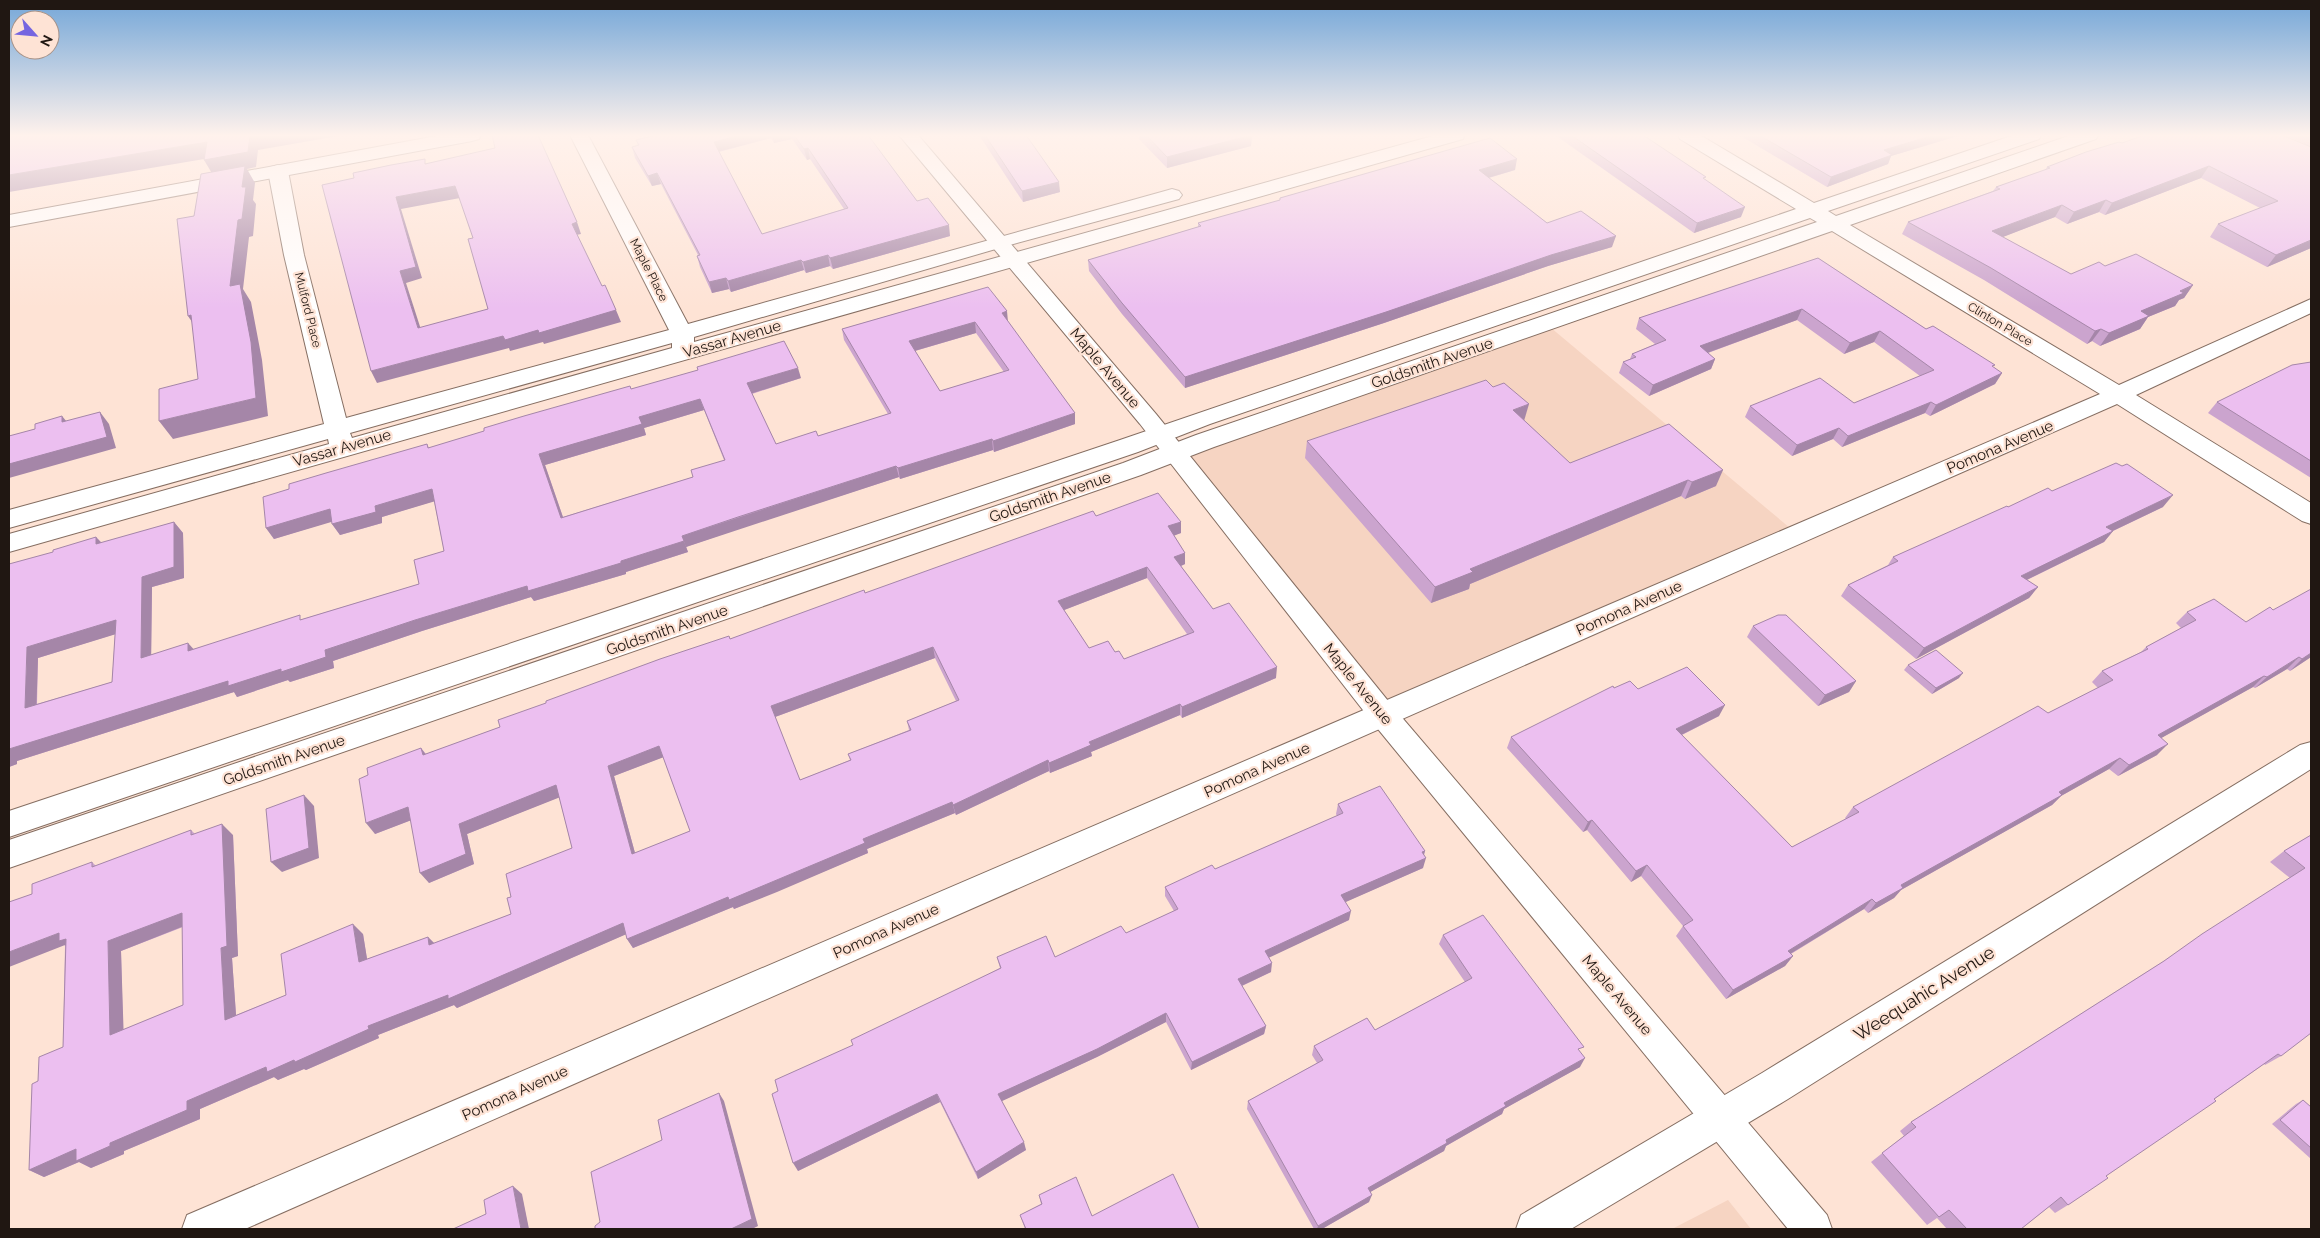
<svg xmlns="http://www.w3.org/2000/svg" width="2320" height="1238" font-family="Raleway,sans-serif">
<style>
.built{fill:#f6d4c2}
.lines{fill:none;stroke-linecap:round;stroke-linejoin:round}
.minor-casing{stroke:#856e62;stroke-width:2}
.tertiary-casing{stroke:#856e62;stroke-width:2}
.secondary-casing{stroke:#856e62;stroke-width:2}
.minor{fill:#fff;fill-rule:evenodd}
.tertiary{fill:#fff;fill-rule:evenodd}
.secondary{fill:#fff;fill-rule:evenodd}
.wall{fill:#cba4ce;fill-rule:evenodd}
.shaded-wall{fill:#a586a8}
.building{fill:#ecbff0;stroke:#a586a8;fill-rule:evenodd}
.labels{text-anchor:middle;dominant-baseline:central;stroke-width:4.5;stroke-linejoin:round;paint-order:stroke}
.far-street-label{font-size:12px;fill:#201712;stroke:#fee3d5}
.street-label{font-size:15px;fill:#201712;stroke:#fee3d5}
.near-street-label{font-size:18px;fill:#201712;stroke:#fee3d5}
</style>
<rect width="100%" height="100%" fill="#fee3d5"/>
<g class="built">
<path d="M1544 322 1796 533 1384 711 1166 451Z"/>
<path d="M1728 1200 1751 1229H1672Z"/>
</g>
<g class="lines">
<defs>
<g id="minor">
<path d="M570 135H588L688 324 1165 191 1172 189 1179 191 1182 195 1179 199 1006 246 694 337V342L1436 135H1465L1463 139 9 552V534L329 444 328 439 9 528V510L324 424 284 255 268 171 271 167 278 165 285 167 288 171 304 255 346 418 669 330ZM672 343V348L352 438 350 433Z"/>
<path d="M1678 135H1700L1814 203 2014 135H2041L2039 139 1828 211 1836 216 2071 135H2098L2096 139 1850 225 2119 385 2311 299V313L2136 395 2311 503V524L2302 521 2117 404 245 1229H182L187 1215 2100 394 1832 231 1214 447 1141 475 9 868V840L1123 463 1196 435 1817 222 1810 218 1210 424 1138 452 9 837V811L1120 440 1796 209 1680 139Z"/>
<path d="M2311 742V769L1788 1099 1571 1229H1516L1521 1215 1762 1073 2300 745Z"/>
</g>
<path id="tertiary" d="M899 135H918L1156 414 1393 707 1827 1215 1832 1229H1788L1373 723 1140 424Z"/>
<path id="secondary" d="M442 135H481L479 139 472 141 9 227V215Z"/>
</defs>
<use href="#minor" class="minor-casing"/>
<use href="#tertiary" class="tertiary-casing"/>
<use href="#secondary" class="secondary-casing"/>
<use href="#minor" class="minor"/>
<use href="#tertiary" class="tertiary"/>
<use href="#secondary" class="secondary"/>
</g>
<g class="wall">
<path d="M656 135H868L917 201 950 236 833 269 830 266 806 273 804 270 731 292 729 289 712 293 700 267 697 256 698 255 661 184 652 186 635 158 632 147 638 146 636 140ZM771 138 774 143 792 139 807 160 810 159 844 209 762 234 719 152Z"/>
<path d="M979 135H1026L1060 192 1023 202Z"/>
<path d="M1139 135H1252L1251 146 1167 168 1139 139Z"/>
<path d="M1555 135H1643L1705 180 1741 217 1694 233Z"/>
<path d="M1739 135H1961L1891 156 1888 164 1827 187Z"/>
<path d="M2285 135H2311V248L2267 267 2210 237 2218 224 2260 208 2201 178 2105 215 2099 212 2067 224 2055 217 2002 237 2071 274 2193 285 2184 298 2179 300 2175 306 2148 317 2140 329 2100 346 2092 341 2087 344 1984 280 1902 234 1908 222 1993 191 1996 187 2045 170 2047 167 2122 143 2311 147Z"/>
<path d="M1515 170 1489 178 1547 223 1612 247 1548 266 1384 323 1185 388 1122 314 1089 271 1088 260 1198 227V223Z"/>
<path d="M1818 258 1926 329 2002 373 1995 384 1930 416 1925 413 1842 447 1833 439 1792 456 1745 417 1750 406 1854 403 1920 376 1874 342 1844 354 1797 320 1708 353 1715 359 1711 369 1649 396 1619 373 1623 362 1630 359 1632 354 1655 344 1636 329 1639 318Z"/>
<path d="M988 287 1008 322 1075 413V424L994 452 993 450 900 479 899 477 741 528 686 547 688 552 626 572V574L534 601 531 597 422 631 333 661 334 668 290 682 288 680 237 697 234 692 17 761V764L9 767 53 552 96 537 102 543 174 522 183 533 184 578 152 587 151 655 194 649 303 619 419 584 444 551 434 501 382 517V523L340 535 332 524V521L274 539 266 528 289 489 427 444 429 448 631 389 801 378 752 394 776 444 818 436 888 414 844 340 842 329ZM976 333 1004 372 940 391 915 351ZM704 410 724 460 693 477 563 517 545 465 646 435 644 428ZM115 634 112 682 37 704 38 658Z"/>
<path d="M2311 362V478L2208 413 2217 402Z"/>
<path d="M1524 420 1570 463 1669 424 1716 486 1685 499 1681 496 1470 584 1469 589 1431 603 1305 458 1307 441Z"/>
<path d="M2052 491 2163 507 2113 531 2104 542 2027 580 2038 587 2029 598 1916 659 1841 596 1848 585 1888 565 1893 557 2008 507Z"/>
<path d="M1096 516 1181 522V533L1174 535 1185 553V564L1181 566 1213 609 1276 678 1182 718 1180 715 1091 752 1092 756 1050 773 1049 771 956 815 955 813 867 849 868 853 734 909 733 907 633 948 627 939 626 934 457 1008 454 1005 378 1035 379 1038 306 1070 304 1069 278 1080 274 1077 200 1109V1119L124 1151V1154L91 1168 79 1162 44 1177 29 1170 38 1081 63 1047 65 946 32 894 92 862 96 866 191 830 195 834 233 835 238 956 232 958 236 1015 286 995 363 934 367 959 428 937 434 943 511 914V897L572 848 559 797 467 834 474 864 429 883 411 820 375 834 368 775 421 748 426 754 500 727 730 639ZM1147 578 1187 634 1124 659 1115 652 1089 648 1064 610ZM935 658 956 701 907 721 909 730 848 754 850 760 800 780 775 717ZM663 757 690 831 635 853 614 776ZM183 927V1005L123 1030 121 951Z"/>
<path d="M2187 612 2246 622 2311 657 2290 671 2287 669 2255 688 2253 687 2161 738 2157 755 2118 776 2109 769 2061 796 2052 805 1901 890 1894 898 1868 913 1864 909 1791 954 1793 956 1785 966 1726 999 1676 936 1683 926 1641 876 1631 882 1587 830 1583 832 1507 748 1511 737 1614 688 1638 689 1719 716 1682 735 1792 847 1846 819 1845 818 1853 807 2048 713 2098 688 2092 682 2102 671 2141 652 2146 647 2181 628 2176 623Z"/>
<path d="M1753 626 1856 681 1849 692 1818 706 1747 637Z"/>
<path d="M1908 665 1959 678 1932 694 1904 670Z"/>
<path d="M1338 804 1425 851 1424 855 1423 868 1345 902 1349 920 1269 957 1271 972 1242 986 1266 1026 1264 1034 1191 1070 1166 1022 1097 1057 1001 1101 1026 1150 978 1179 940 1102 798 1171 778 1091 853 1045 1000 968 997 957H1055L1126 933 1174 911 1165 896V887L1215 869 1337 816 1336 814Z"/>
<path d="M2311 835 2281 1056 2265 1065 2264 1064 2106 1176 2068 1205 2055 1213 2049 1207 2021 1229H1947L1937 1218 1927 1225 1871 1162 1904 1136 1900 1131 1911 1122 2164 961 2290 878 2270 862 2284 851Z"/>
<path d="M1443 935 1580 1052V1067L1504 1109 1502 1114 1446 1146 1444 1151 1370 1192 1369 1202 1322 1229H1314L1247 1109 1248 1101 1317 1063 1312 1055 1314 1046 1375 1030 1465 982 1439 944Z"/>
<path d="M2303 1100 2311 1107V1159L2272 1124 2296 1104Z"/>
<path d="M1039 1195 1092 1216 1199 1229H1025L1020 1215 1041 1204Z"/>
</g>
<g class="shaded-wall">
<path d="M250 135H344L258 150 256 167 247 169 255 183 253 200 256 204 253 236 249 237 243 289 251 302 262 360 268 416 173 439 159 421 256 398 230 286 213 175 204 160Z"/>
<path d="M741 135H771V138L717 152 714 142Z"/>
<path d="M772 135H791L792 139 774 143Z"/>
<path d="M1252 135 1251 146 1167 168V157Z"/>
<path d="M1934 135H1961L1891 156 1888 164 1827 187 1831 177 1884 150Z"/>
<path d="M207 142 216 157 9 192V175Z"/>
<path d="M808 148 810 159 807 160 804 149Z"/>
<path d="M1517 159 1515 170 1477 181 1479 170Z"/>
<path d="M2209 166 2201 178 2105 215 2112 203Z"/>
<path d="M657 173 661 184 652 186 648 176Z"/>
<path d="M1059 182 1060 192 1023 202 1022 191Z"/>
<path d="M455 186 460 198 401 209 422 278 406 283 424 339 418 328 400 271 396 197Z"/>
<path d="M2106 200 2099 212 2067 224 2074 212Z"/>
<path d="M2062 205 2055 217 1985 244 1992 231Z"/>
<path d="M1745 207 1741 217 1694 233 1697 223Z"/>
<path d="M577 222 581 234 576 235 572 224Z"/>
<path d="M949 225 950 236 833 269 830 258Z"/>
<path d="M1616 236 1612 247 1548 266 1384 323 1185 388V377L1551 255Z"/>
<path d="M2311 240V248L2267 267 2276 255Z"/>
<path d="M828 255 830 266 806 273 803 262Z"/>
<path d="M801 260 804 270 731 292 728 281Z"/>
<path d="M726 278 729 289 712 293 709 282Z"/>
<path d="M2193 285 2184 298 2179 300 2175 306 2148 317 2140 329 2100 346 2109 333 2141 311Z"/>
<path d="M1802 309 1797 320 1696 357 1700 346Z"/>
<path d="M616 310 621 322 544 344 543 342 510 351 509 348 377 383 371 371 503 336 538 330Z"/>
<path d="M1007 311 1008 322 1002 313Z"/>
<path d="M191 315 200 334 188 316Z"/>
<path d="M975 322 976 333 911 352 909 341Z"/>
<path d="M2101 329 2092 341 2087 344 2095 331Z"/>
<path d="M1880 331 1874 342 1844 354 1850 343Z"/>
<path d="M1715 359 1711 369 1649 396 1653 385Z"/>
<path d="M798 368 801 378 750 394 747 383Z"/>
<path d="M2002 373 1995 384 1930 416 1936 405Z"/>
<path d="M700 399 704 410 644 428 646 435 545 465 567 529 561 518 539 454 639 417Z"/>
<path d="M1931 402 1925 413 1842 447 1848 436Z"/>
<path d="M1529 404 1524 421 1513 410Z"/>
<path d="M100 412 109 424 116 448 9 478V464Z"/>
<path d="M1075 413V424L994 452 993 441Z"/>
<path d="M62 416 72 428 62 422Z"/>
<path d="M1839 428 1833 439 1792 456 1797 445Z"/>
<path d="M992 439 993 450 900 479 898 468Z"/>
<path d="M896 466 899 477 686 547 682 536Z"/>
<path d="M1723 470 1716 486 1685 499 1692 482Z"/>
<path d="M1688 480 1681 496 1470 584 1469 589 1431 603 1435 587 1470 569Z"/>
<path d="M432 489 439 500 382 517V523L340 535 332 524 375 506Z"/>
<path d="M2173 495 2163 507 2098 538 2106 527Z"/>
<path d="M330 509 338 520 274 539 266 528Z"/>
<path d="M174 522 183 533 184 578 152 587 151 669 141 658 142 577Z"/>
<path d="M1181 522V533L1168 538V526Z"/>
<path d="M2113 531 2104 542 2012 587 2021 576Z"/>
<path d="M96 537 106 548 96 544Z"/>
<path d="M684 541 688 552 626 572V574L534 601 531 597 422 631 333 661 334 668 290 682 288 680 237 697 234 692 17 761V764L9 767V749L325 650 415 620 527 586 621 561Z"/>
<path d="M1185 553V564L1174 569V557Z"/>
<path d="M1147 567V578L1059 612 1058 601Z"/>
<path d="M2038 587 2029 598 1916 659 1924 648Z"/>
<path d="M116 620 126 631 38 658 36 718 25 708 27 647Z"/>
<path d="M188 643 198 654 188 651Z"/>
<path d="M933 647 935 658 775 717 771 706Z"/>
<path d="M2311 653V657L2290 671 2302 659Z"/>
<path d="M2299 657 2287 669 2255 688 2267 677Z"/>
<path d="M1277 667 1276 678 1182 718V707Z"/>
<path d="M1963 673 1959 678 1932 694 1936 688Z"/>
<path d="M2264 676 2253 687 2147 746 2158 735Z"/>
<path d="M1856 681 1849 692 1818 706 1825 695Z"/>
<path d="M1180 704V715L1091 752 1092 756 1050 773 1049 763 1089 742Z"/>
<path d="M1725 705 1719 716 1671 740 1676 729Z"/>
<path d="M2168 744 2157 755 2118 776 2129 765Z"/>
<path d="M659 746 664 757 614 776 638 864 632 854 608 766Z"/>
<path d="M421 748 429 759 423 755Z"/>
<path d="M2120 758 2109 769 2061 796 2052 805 1901 890 1894 898 1868 913 1876 903 1901 885 2059 792Z"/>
<path d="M1048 760 1049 771 956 815 953 805Z"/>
<path d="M556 785 563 796 467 834 474 864 429 883 420 873 459 824Z"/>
<path d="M304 795 314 806 319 858 282 872 271 862Z"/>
<path d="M952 802 955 813 867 849 868 853 777 892 734 909 733 907 633 948 627 939 863 839Z"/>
<path d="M408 807 417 818 375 834 366 823Z"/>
<path d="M1592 820 1587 830 1583 832 1588 822Z"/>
<path d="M222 824 233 835 238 956 232 958 237 1029 225 1020 221 948Z"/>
<path d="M1425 851 1422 860 1426 858 1423 868 1339 905 1341 895Z"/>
<path d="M1647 865 1641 876 1631 882 1636 871Z"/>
<path d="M1872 899 1864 909 1780 960 1788 951Z"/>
<path d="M1351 911 1349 920 1264 960 1265 951Z"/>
<path d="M182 913 194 922 121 951 124 1044 110 1035 108 941Z"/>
<path d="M623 923 629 933 457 1008 454 1005 378 1035 379 1038 306 1070 304 1069 278 1080 274 1077 200 1109V1119L124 1151V1154L91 1168 79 1162 44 1177 29 1170 76 1149 110 1143 187 1101 266 1067Z"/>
<path d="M353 924 363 934 369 971 359 962Z"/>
<path d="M59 933 73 942 72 951 65 945 9 967V952Z"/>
<path d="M428 937 437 946 429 945Z"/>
<path d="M1793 956 1785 966 1726 999 1733 990Z"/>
<path d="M1272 963 1271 972 1237 988 1238 979Z"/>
<path d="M1166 1013V1022L1097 1057 1000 1102 998 1094Z"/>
<path d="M1266 1026 1264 1034 1191 1070 1192 1062Z"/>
<path d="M1585 1058 1580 1067 1504 1109 1502 1114 1446 1146 1444 1151 1365 1195 1368 1188 1446 1140 1504 1103Z"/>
<path d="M719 1093 724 1101 758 1226 752 1229H731Z"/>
<path d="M937 1094 940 1102 798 1171 793 1163Z"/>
<path d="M1024 1142 1026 1150 978 1179 976 1172Z"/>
<path d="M513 1186 522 1194 529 1229H521Z"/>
<path d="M1372 1195 1369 1202 1322 1229H1317L1318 1226Z"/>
</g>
<g class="building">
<path d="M9 135H252H250L248 152 204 160 207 142 9 175Z"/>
<path d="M492 135H538L577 222 572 224 602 286 605 285 616 310 539 333 538 330 505 340 503 336 371 371 322 185 354 178 353 173 391 165 425 159V164L495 148ZM455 186 473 238 468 239 488 309 418 328 400 271 416 267 396 197Z"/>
<path d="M656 135H741L714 142 762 234 848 208 808 148 804 149 794 135H868L917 201 928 198 949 225 830 258 828 255 803 262 801 260 728 281 726 278 709 282 697 256 700 255 657 173 648 176 632 147 639 145 636 140Z"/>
<path d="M985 135H1026L1059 182 1022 191Z"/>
<path d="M1146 135H1252L1167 157Z"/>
<path d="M1571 135H1643L1706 177 1703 178 1745 207 1697 223Z"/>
<path d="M1759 135H1934L1884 150 1892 155 1831 177Z"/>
<path d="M2145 135H2282L2311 147V240L2276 255 2218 224 2278 201 2209 166 2112 203 2106 200 2074 212 2062 205 1992 231 2071 274 2099 262 2105 266 2136 254 2193 285 2180 291 2184 293 2141 311 2149 316 2109 333 2101 329 2095 331 1991 268 1908 222 2000 189 1996 187 2050 168 2047 167 2086 152 2119 142 2122 143Z"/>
<path d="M1490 138 1517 159 1479 170 1547 223 1581 211 1616 236 1551 255 1386 312 1185 377 1122 303 1088 260 1201 226 1198 223 1280 200V198Z"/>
<path d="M245 166 242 187H246L242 219 238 220 230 286 240 284 251 342 256 398 159 421V389L198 379 191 315 188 316 177 219 194 216 201 174Z"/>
<path d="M1818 258 1926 329 1933 326 1995 365 1992 366 2002 373 1936 405 1931 402 1848 436 1839 428 1797 445 1750 406 1820 378 1854 403 1934 370 1880 331 1850 343 1802 309 1700 346 1715 359 1653 385 1623 362 1636 357 1632 354 1666 340 1639 318Z"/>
<path d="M988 287 1007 311 1002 313 1075 413 993 441 992 439 898 468 896 466 738 517 682 536 684 541 621 561V563L528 591 527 586 415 620 325 650 326 657 281 672V669L228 686V681L9 749V564L53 552V550L96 537V544L174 522V567L142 577 141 658 188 643V651L300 615V620L419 584 414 560 444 551 432 489 375 506 376 512 332 524 330 509 266 528 263 497 289 489V484L326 473 427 444 428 448 484 431V428L524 416 630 386 631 389 698 370 697 367 784 341 798 368 747 383 776 444 816 431 818 436 891 413 842 329ZM975 322 1009 370 940 391 909 341ZM700 399 725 460 691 470 693 477 561 518 539 454 642 424 639 417ZM116 620 112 682 25 708 27 647Z"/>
<path d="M2311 362V461L2217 402 2292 365Z"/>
<path d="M1486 380 1493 387 1504 383 1529 404 1513 410 1570 463 1669 424 1723 470 1692 482 1688 480 1470 569 1473 572 1435 587 1307 441Z"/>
<path d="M100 412 107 437 9 464V436L35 429V424L62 416V422Z"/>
<path d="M2116 463 2122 466 2127 464 2173 495 2106 527 2113 531 2021 576 2038 587 1924 648 1848 585 1898 561 1893 557 2007 506 2008 507 2048 488 2052 491Z"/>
<path d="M1158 493 1181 522 1168 526 1185 553 1174 557 1213 609 1229 603 1277 667 1182 707 1180 704 1089 742 1091 745 1049 763 1048 760 953 805 952 802 863 839 865 843 729 900 728 897 627 939 623 923 448 999V995L368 1026 369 1029 295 1062 294 1060 267 1072 266 1067 187 1101V1110L110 1143V1146L76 1161V1149L29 1170 32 1084 38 1081 39 1057 63 1047 66 939 59 941V933L9 952V902L32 894V884L92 862V867L191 830V835L222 824 227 946 221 948 225 1020 286 995 281 954 353 924 359 962 428 937 429 945 511 914 507 898 511 897 506 874 572 848 556 785 459 824 466 854 420 873 408 807 366 823 359 779 368 775 367 768 421 748 423 755 500 727 498 720 546 703V701L660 659 729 636 730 639 864 590 865 593 1093 511 1096 516ZM1147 567 1194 632 1124 659 1119 651 1115 652 1108 641 1089 648 1058 601ZM933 647 959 700 907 721 911 730 848 754 851 760 800 780 771 706ZM659 746 690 831 632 854 608 766ZM182 913 183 1005 110 1035 108 941Z"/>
<path d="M2311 589V653L2302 659 2299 657 2267 677 2264 676 2158 735 2168 744 2129 765 2120 758 2059 792 2062 795 1901 885 1903 888 1876 903 1872 899 1788 951 1793 956 1733 990 1683 926 1693 920 1647 865 1636 871 1592 820 1588 822 1511 737 1613 686 1614 688 1630 681 1638 689 1687 667 1725 705 1676 729 1792 847 1859 812 1853 807 2038 706 2048 713 2113 680 2102 671 2148 649 2146 647 2196 620 2187 612 2214 599 2246 622 2270 607 2273 610Z"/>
<path d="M1778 615H1786L1856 681 1825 695 1753 626Z"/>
<path d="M1936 650 1963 673 1936 688 1908 665Z"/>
<path d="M1380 786 1425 851 1422 852 1426 858 1341 895 1351 911 1265 951 1272 963 1238 979 1266 1026 1192 1062 1166 1013 1097 1049 998 1094 1024 1142 976 1172 937 1094 793 1163 772 1094 778 1091 775 1080 853 1045 851 1040 1001 968 997 957 1046 936 1055 957 1121 926 1126 933 1178 909 1165 887 1212 865 1215 869 1343 813 1338 804Z"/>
<path d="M304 795 309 848 271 862 266 809Z"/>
<path d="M2311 835V1033L2281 1056 2278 1054 2214 1099 2216 1101 2106 1176 2108 1178 2068 1205 2061 1197 2021 1229H1967L1949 1210 1939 1217 1882 1153 1916 1127 1911 1122 2164 961 2202 934 2305 868 2284 851Z"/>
<path d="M1483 915 1584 1047 1578 1049 1585 1058 1504 1103 1506 1106 1446 1140 1447 1143 1368 1188 1372 1195 1318 1226 1248 1101 1323 1060 1314 1046 1367 1018 1375 1030 1472 978 1443 935Z"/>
<path d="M719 1093 752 1219 731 1229H595V1226L600 1222 591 1172 662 1140 658 1120Z"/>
<path d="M2303 1100 2311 1107V1148L2280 1120Z"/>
<path d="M1173 1174 1199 1229H1026L1020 1215 1042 1204 1039 1195 1076 1177 1092 1216Z"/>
<path d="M513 1186 521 1229H453L486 1214 484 1200Z"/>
</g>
<linearGradient id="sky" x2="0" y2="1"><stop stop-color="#75a7d8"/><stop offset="0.44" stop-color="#fff2ec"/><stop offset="1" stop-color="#fff2ec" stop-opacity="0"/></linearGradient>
<rect width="2320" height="308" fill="url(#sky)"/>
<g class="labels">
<g class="far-street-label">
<text transform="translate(649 270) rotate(63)">Maple Place</text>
<text transform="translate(308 310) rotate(76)">Mulford Place</text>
<text transform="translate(2000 324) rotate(31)">Clinton Place</text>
</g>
<g class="street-label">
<text transform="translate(732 339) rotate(-16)">Vassar Avenue</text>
<text transform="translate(1432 363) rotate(-19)">Goldsmith Avenue</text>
<text transform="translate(1105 368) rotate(50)">Maple Avenue</text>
<text transform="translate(2000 447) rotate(-23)">Pomona Avenue</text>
<text transform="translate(342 448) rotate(-16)">Vassar Avenue</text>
<text transform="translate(1050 497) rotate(-19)">Goldsmith Avenue</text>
<text transform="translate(1629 608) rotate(-24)">Pomona Avenue</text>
<text transform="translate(667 630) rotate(-19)">Goldsmith Avenue</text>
<text transform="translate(1358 684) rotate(51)">Maple Avenue</text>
<text transform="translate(284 760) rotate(-19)">Goldsmith Avenue</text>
<text transform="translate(1257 770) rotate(-24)">Pomona Avenue</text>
<text transform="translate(886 931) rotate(-24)">Pomona Avenue</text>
<text transform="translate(1617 995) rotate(50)">Maple Avenue</text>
<text transform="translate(515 1093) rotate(-24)">Pomona Avenue</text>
</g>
<g class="near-street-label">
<text transform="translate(1924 993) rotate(-32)">Weequahic Avenue</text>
</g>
</g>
<rect width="2320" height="1238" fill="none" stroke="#201712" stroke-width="20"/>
<g transform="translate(35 35) rotate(117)"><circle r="24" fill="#fee3d5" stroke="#a59187"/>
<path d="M0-4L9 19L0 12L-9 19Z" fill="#7565e0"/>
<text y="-8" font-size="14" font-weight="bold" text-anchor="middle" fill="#201712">N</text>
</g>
</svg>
